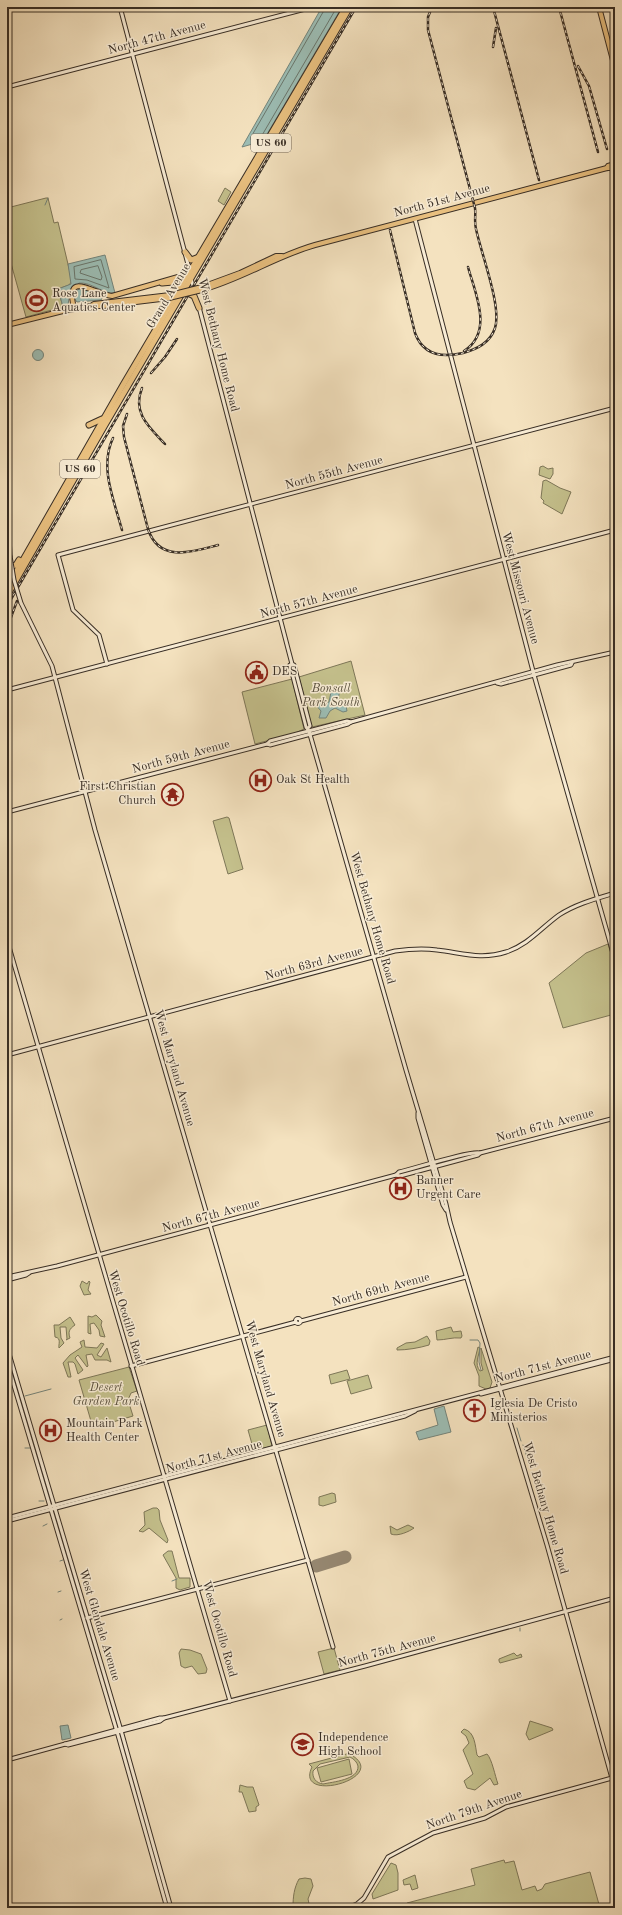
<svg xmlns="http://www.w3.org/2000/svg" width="622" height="1915" font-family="'Old Standard TT',serif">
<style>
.green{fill:#c4c08c;stroke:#7e7758;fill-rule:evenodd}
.water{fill:#9cbdb4;stroke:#74847b}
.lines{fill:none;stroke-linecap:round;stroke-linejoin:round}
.shore{stroke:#6a766c;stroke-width:1}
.stream{stroke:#74847b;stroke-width:1}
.runway{stroke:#968872;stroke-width:13}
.secondary-casing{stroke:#382e25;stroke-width:5}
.primary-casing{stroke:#382e25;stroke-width:6}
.highway-casing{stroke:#382e25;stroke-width:7}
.secondary{stroke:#f8ecd5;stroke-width:3}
.primary{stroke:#eac180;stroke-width:4}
.highway{stroke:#eac180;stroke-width:5}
.rail-casing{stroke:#382e25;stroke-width:2.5}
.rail{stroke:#f8ecd5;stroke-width:1;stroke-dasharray:3;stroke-linecap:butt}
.secondary-bridge-casing{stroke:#382e25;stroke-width:5;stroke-linecap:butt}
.primary-bridge-casing{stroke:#382e25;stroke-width:6;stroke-linecap:butt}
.secondary-bridge{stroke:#f8ecd5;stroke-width:3}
.primary-bridge{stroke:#eac180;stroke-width:4}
.labels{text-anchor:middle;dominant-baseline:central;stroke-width:3;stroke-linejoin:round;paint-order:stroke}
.shield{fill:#f8ecd5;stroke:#72675a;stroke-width:1}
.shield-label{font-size:11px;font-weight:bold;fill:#382e25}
.street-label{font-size:12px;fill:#382e25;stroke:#f8ecd5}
.poi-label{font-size:12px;fill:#382e25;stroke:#f8ecd5;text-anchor:start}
.park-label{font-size:12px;font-style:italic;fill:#5b523f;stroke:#f8ecd5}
</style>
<rect width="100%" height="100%" fill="#f4e2bf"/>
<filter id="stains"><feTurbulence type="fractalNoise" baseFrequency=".005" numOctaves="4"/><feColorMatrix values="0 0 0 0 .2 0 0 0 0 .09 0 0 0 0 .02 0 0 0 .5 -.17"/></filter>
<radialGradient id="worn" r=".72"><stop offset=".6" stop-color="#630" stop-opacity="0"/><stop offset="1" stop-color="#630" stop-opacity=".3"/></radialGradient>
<g class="green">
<path d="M225 188 231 192 224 205 218 201Z"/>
<path d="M46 198H48L54 223 58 222 72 281 69 285 58 289 63 307 26 317 7 249V208Z"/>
<path d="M543 466 548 469 553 468V474L550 479 539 475 540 467Z"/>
<path d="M546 480 560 488 571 492 562 514 543 503 544 501 541 498 543 481Z"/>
<path d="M351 661 365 715 312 727 299 677Z"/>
<path d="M292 679 304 729 293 734 255 744 242 692Z"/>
<path d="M227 817 229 818 243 869 228 874 213 821Z"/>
<path d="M608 944 615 967V1012L611 1013V1015L563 1028 549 983 586 953Z"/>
<path d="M82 1281 87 1284 89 1281 90 1282 88 1290 91 1294 84 1295 80 1286Z"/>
<path d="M96 1315 102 1321 101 1325 105 1337 100 1336 99 1330 94 1323 90 1324 91 1334 88 1333V1316L92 1317Z"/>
<path d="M70 1317 75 1325C69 1329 68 1332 70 1338L66 1340 67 1339 66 1327H60L61 1338 64 1343 59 1348C58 1345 62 1338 55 1337L54 1325H59Z"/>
<path d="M451 1327 453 1332 461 1331 462 1336 461 1338C452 1337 446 1340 437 1340L436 1331Z"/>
<path d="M427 1336 430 1341 429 1345C419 1348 407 1350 397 1350V1348L406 1343 415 1342Z"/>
<path d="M84 1340 85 1347 97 1348 101 1343 104 1344 97 1355 101 1357 107 1348 111 1362 107 1360H95L92 1354 86 1355 88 1366 87 1367 78 1355 75 1358 83 1370 78 1374 75 1364 73 1362H68L71 1377H68L63 1363 70 1355 82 1347 80 1342Z"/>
<path d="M478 1347 480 1348C479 1356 474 1364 480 1371L483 1370 481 1363V1348L492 1382 490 1388 486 1389 479 1386V1376L474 1363Z"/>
<path d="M129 1367 137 1391 131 1393 128 1400 133 1416 93 1428 79 1380Z"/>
<path d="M347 1370 350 1379 331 1384 329 1375Z"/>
<path d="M368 1375 372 1388 351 1394 347 1381Z"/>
<path d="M267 1425 272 1446 254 1451 248 1430Z"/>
<path d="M332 1493 335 1494 336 1502 323 1506 319 1505V1497Z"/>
<path d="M153 1508H157L159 1510 160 1520 168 1540 167 1543 149 1528 143 1532 139 1531 145 1525 144 1512Z"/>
<path d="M408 1525 414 1528C410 1531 398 1537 391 1534L390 1526 397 1530Z"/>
<path d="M168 1551H172L179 1578H190V1587L180 1590 176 1588V1578L163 1555Z"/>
<path d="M334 1648 340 1670 324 1674 318 1652Z"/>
<path d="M181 1649 190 1650 201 1654 207 1669 206 1673 198 1674 192 1666 185 1668 181 1666 179 1653Z"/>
<path d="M514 1653 517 1656 521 1654 522 1657 500 1663 499 1661V1659Z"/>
<path d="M530 1721 552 1728 553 1730 529 1740 526 1734Z"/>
<path d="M464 1729C475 1732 475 1745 477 1755L479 1757 487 1754C492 1759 495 1776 498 1784L494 1785 490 1778 475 1790 467 1788 464 1781 473 1774 463 1750 469 1743 466 1736 461 1732Z"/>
<path d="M354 1752 353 1756C388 1779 294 1804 312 1767L309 1764ZM350 1757C354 1759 357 1762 358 1766 359 1780 332 1782 323 1784 316 1783 312 1778 313 1771L320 1764Z"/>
<path d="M349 1759 352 1774 321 1782 317 1768Z"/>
<path d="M240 1785 247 1787H253L259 1805 256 1807V1811L249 1812 242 1792H239Z"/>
<path d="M504 1860 505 1863 514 1861 522 1890 535 1886 537 1891 542 1889 545 1884 590 1872 600 1908H408L407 1903 475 1885 471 1869Z"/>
<path d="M391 1863 396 1865 398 1873V1890L373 1899 372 1894Z"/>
<path d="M415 1875 418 1888 412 1890 410 1884 404 1885 403 1880Z"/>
<path d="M305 1878 311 1879 313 1886 308 1899 310 1908H294L293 1907C293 1897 294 1888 299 1879Z"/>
</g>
<g class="water">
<path d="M322 7H342L263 141 242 147Z"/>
<path d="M105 255 115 293C102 294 92 282 79 283L70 291 68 305 63 307 58 289 71 284 68 264Z"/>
<path d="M81 288 103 296 101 300 77 302 74 298V292Z"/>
<circle cx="38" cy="355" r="5.5"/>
<path d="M335 688 340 689 338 700 346 706 347 711 343 712 335 708 330 711 326 718H319L321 711 315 704V701L319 700 326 703 329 702 331 692Z"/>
<path d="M444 1406 451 1432 419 1440 416 1432 438 1425 434 1409Z"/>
<path d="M68 1725 71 1738 62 1740 60 1726Z"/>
</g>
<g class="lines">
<g class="shore">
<path d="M326 7 251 137V140L261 137 337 7"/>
<path d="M101 260 109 288 87 280 75 279 74 267Z"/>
<path d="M98 266 102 277 101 280 80 273 81 270Z"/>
</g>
<g class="stream">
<path d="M45 205 48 198"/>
<path d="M470 1340H478L480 1343 479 1362 481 1370"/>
<path d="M25 1396 51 1389"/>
<path d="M517 1428 521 1441"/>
<path d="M523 1445 527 1457"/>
<path d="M25 1448H30"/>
<path d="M39 1501H44"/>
<path d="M43 1526 47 1524"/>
<path d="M60 1561 63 1560"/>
<path d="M172 1581 177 1579"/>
<path d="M58 1592 61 1591"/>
<path d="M60 1620 62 1619"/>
<path d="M520 1628V1631"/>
</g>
<path class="runway" d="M316 1566 345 1557"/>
<defs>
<g id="secondary">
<path d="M120 7 190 272"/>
<path d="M7 87 313 7"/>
<path d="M415 219 534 675 615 960"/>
<path d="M191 278 194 290"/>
<path d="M199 307 292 664 294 665 310 726 308 728"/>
<path d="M7 494 10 556"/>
<path d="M21 603 52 666 95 830 333 1647"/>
<path d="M107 664 99 635 73 610 58 555 615 408"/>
<path d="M292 664 290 665 306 727 309 731 406 1070 446 1204 450 1222 547 1545 615 1789"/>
<path d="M497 683 501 684 571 665 572 663"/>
<path d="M7 690 615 530"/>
<path d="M267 744 270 741 347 721 351 722 557 665 615 652"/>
<path d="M7 812 267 744 270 745 348 724 351 722"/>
<path d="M7 940 230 1701"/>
<path d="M7 1055 395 951C409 949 423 948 437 950 463 953 481 960 506 952 528 945 541 928 559 915 576 904 595 899 615 893"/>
<path d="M418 1113V1118L443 1205 446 1210"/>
<path d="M396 1175 399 1172C413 1169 471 1150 480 1153L615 1118"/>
<path d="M7 1277 57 1266 396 1175 400 1176 478 1155 480 1153"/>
<path d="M7 1280 26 1275 29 1273"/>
<circle cx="298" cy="1321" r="2.5"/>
<path d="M301 1321 466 1277"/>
<path d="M7 1347 122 1734 171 1908"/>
<path d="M7 1362 118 1735 167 1908"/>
<path d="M131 1366 296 1322"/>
<path d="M481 1394 615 1359"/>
<path d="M7 1518 615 1357"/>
<path d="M7 1521 405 1416 415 1411"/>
<path d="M87 1618 308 1560"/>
<path d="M65 1744 68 1745 160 1721 164 1718 365 1666 615 1598"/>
<path d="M7 1760 160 1718H164"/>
<path d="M346 1908 357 1904 364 1898 388 1857 433 1833 485 1818 506 1807 612 1778"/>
</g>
<g id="primary">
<path d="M599 7 615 68"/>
<path d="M607 168 608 166 615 164"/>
<path d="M202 287 240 273 276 256H282"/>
<path d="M202 290C242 279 276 256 315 245L607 168H615"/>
<path d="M91 306H103L169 298"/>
<path d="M74 308C64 268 95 295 112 296L178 277 189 276"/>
<path d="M7 325 63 311 91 306 94 304 170 295"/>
</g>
<g id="highway">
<path d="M185 252 191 260 199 257"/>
<path d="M162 283 173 282 177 286 178 291"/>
<path d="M188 293 194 296 199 308"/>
<path d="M89 425 102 419"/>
<path d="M7 567 16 565 19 560"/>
<path d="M7 571 8 584"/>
<path d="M7 588 123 385 346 7"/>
<path d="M7 596 105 425 350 7"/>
</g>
</defs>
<use href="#secondary" class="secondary-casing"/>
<use href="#primary" class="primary-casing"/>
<use href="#highway" class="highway-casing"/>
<use href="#secondary" class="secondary"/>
<use href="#primary" class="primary"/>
<use href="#highway" class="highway"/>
<defs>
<g id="rail">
<path d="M493 7 539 180"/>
<path d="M559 7 598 152"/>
<path d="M493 47 496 28"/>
<path d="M578 66 589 86 607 149"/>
<path d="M390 230 415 333C423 355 442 358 463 353 477 349 490 343 495 328 502 307 481 253 476 229 474 222 476 215 475 208L428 30V17L432 7"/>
<path d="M464 351C494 332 475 293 468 267"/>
<path d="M151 373 165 357 177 339"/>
<path d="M142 388C132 413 149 427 165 444"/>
<path d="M127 414 123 426 124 437 148 529C159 563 192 552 218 545"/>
<path d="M113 438C99 467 114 500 122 530"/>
<path d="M7 606 356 7"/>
<path d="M7 628 17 601"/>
</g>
</defs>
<use href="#rail" class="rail-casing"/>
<use href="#rail" class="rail"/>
<defs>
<path id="secondary-bridge" d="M10 556 14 580 21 603"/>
<g id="primary-bridge">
<path d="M170 295 202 287"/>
<path d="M169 298 202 290"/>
</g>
</defs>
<use href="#secondary-bridge" class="secondary-bridge-casing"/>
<use href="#primary-bridge" class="primary-bridge-casing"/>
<use href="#secondary-bridge" class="secondary-bridge"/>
<use href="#primary-bridge" class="primary-bridge"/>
</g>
<defs>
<symbol id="stadium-ring" viewBox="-11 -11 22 22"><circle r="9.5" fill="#f8ecd5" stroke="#8f2418" stroke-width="1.5"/><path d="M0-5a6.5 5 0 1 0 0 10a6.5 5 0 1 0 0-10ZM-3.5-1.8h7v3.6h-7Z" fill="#8f2418"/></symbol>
<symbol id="civic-ring" viewBox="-11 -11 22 22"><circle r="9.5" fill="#f8ecd5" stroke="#8f2418" stroke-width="1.5"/><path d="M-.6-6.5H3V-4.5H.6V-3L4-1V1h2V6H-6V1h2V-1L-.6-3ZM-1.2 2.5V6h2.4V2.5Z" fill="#8f2418"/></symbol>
<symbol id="hospital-ring" viewBox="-11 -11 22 22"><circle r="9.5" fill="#f8ecd5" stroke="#8f2418" stroke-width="1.5"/><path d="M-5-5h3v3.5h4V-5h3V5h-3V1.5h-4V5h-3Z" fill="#8f2418"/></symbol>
<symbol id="temple-ring" viewBox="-11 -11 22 22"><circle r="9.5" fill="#f8ecd5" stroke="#8f2418" stroke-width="1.5"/><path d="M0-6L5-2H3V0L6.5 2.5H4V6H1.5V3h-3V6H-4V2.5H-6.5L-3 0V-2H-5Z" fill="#8f2418"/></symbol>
<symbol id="church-ring" viewBox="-11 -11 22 22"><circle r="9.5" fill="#f8ecd5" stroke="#8f2418" stroke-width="1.5"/><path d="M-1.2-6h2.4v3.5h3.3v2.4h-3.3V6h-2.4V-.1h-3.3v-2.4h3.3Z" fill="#8f2418"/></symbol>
<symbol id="school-ring" viewBox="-11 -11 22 22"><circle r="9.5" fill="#f8ecd5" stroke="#8f2418" stroke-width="1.5"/><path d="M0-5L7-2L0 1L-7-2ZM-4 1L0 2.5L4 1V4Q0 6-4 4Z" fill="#8f2418"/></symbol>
</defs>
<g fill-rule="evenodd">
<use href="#stadium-ring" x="24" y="288" width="25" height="25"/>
<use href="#civic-ring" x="244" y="660" width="25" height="25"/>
<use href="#hospital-ring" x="248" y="768" width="25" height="25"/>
<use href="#temple-ring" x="160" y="782" width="25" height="25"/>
<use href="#hospital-ring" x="388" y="1176" width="25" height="25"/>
<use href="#church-ring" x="462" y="1398" width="25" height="25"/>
<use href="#hospital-ring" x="38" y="1418" width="25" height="25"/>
<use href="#school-ring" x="290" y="1732" width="25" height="25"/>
</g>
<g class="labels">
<g class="shield">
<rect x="251" y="134" width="40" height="18" rx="3"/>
<rect x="60" y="460" width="40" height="18" rx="3"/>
</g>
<g class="shield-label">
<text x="271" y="143">US 60</text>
<text x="80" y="469">US 60</text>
</g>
<g class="street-label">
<text transform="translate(157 38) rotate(-15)">North 47th Avenue</text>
<text transform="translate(442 201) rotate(-15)">North 51st Avenue</text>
<text transform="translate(169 296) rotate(-59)">Grand Avenue</text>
<text transform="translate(218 345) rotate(76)">West Bethany Home Road</text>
<text transform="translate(334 473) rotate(-15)">North 55th Avenue</text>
<text transform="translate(520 588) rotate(75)">West Missouri Avenue</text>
<text transform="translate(309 602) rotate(-15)">North 57th Avenue</text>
<text transform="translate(181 757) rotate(-15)">North 59th Avenue</text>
<text transform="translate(372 918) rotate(74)">West Bethany Home Road</text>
<text transform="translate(314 964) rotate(-15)">North 63rd Avenue</text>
<text transform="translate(174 1068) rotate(74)">West Maryland Avenue</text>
<text transform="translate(545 1126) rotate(-15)">North 67th Avenue</text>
<text transform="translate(211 1216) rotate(-15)">North 67th Avenue</text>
<text transform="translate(381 1290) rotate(-15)">North 69th Avenue</text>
<text transform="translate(126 1318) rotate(73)">West Ocotillo Road</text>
<text transform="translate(543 1367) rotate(-15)">North 71st Avenue</text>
<text transform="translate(265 1379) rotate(74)">West Maryland Avenue</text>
<text transform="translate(214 1457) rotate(-15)">North 71st Avenue</text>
<text transform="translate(545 1508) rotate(74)">West Bethany Home Road</text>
<text transform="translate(99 1625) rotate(73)">West Glendale Avenue</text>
<text transform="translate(219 1629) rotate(74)">West Ocotillo Road</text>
<text transform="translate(387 1651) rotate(-15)">North 75th Avenue</text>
<text transform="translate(474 1810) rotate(-19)">North 79th Avenue</text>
</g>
<g class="poi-label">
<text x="52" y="294">Rose Lane<tspan x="52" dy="14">Aquatics Center</tspan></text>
<text x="272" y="672">DES</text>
<text x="276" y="780">Oak St Health</text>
<text x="156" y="787" text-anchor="end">First Christian<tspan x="156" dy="14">Church</tspan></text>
<text x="416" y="1181">Banner<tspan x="416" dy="14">Urgent Care</tspan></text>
<text x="490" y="1404">Iglesia De Cristo<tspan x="490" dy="14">Ministerios</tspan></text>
<text x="66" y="1424">Mountain Park<tspan x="66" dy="14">Health Center</tspan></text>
<text x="318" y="1738">Independence<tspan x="318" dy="14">High School</tspan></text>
</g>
<g class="park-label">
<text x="331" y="689">Bonsall<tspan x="331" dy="14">Park South</tspan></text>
<text x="106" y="1388">Desert<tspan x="106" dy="14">Garden Park</tspan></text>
</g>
</g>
<rect width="622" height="1915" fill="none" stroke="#f4e2bf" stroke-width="24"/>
<rect x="8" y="8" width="606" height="1899" fill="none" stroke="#382e25" stroke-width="2"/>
<rect x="12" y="12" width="598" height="1891" fill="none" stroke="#382e25"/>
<rect width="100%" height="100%" filter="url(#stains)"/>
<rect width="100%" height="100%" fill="url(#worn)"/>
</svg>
